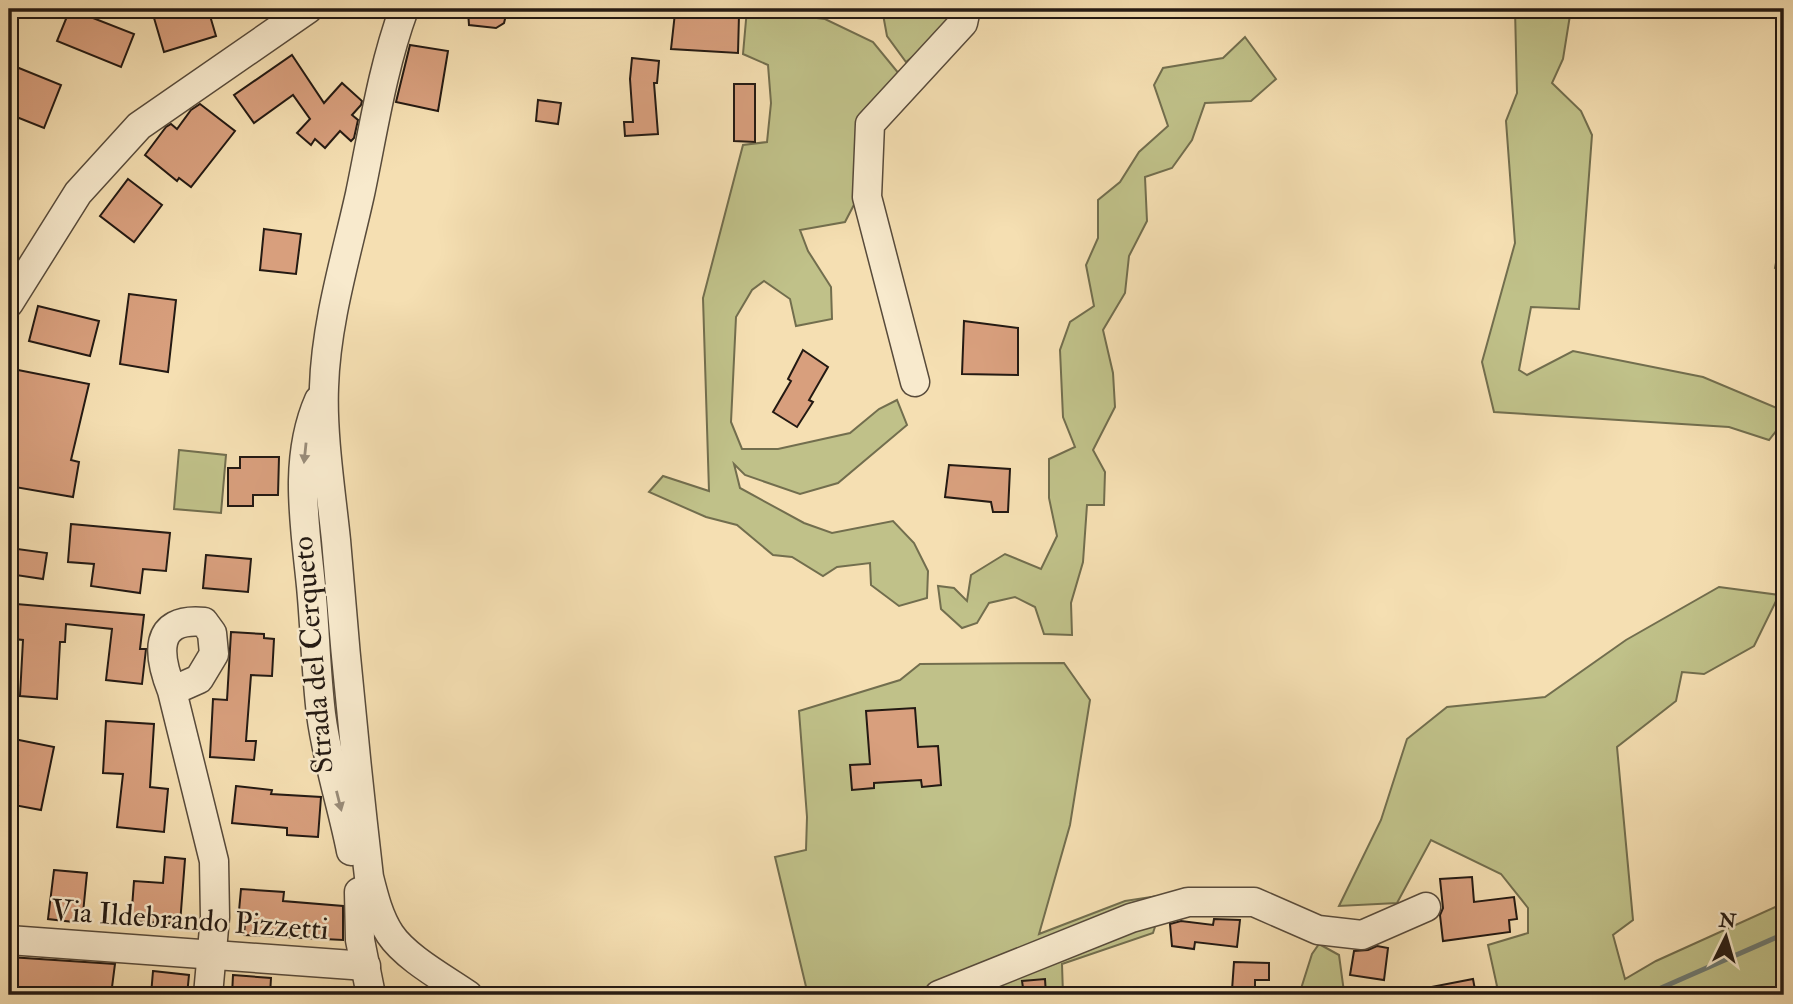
<svg xmlns="http://www.w3.org/2000/svg" width="1793" height="1004" font-family="'IM FELL Double Pica',serif">
<style>
.green{fill:#c0c189;stroke:#726e4e;stroke-width:2}
.lines{fill:none;stroke-linecap:round;stroke-linejoin:round}
.stream{stroke:#6e7b74;stroke-width:5}
.building{fill:#d89f7d;stroke:#241a13;stroke-width:2}
.minor-casing{stroke:#584b3b;stroke-width:31}
.minor{stroke:#f8eacd;stroke-width:28}
.oneway{fill:#998c79}
.labels{text-anchor:middle;dominant-baseline:central;stroke-width:5;stroke-linejoin:round;paint-order:stroke}
.street-label{font-size:30px;fill:#241a13;stroke:#f8eacd}
</style>
<rect width="100%" height="100%" fill="#f5dfb2"/>
<filter id="stains"><feTurbulence type="fractalNoise" baseFrequency=".00286" numOctaves="4"/><feColorMatrix values="0 0 0 0 .2 0 0 0 0 .09 0 0 0 0 .02 0 0 0 .5 -.17"/></filter>
<radialGradient id="worn" r=".72"><stop offset=".6" stop-color="#630" stop-opacity="0"/><stop offset="1" stop-color="#630" stop-opacity=".3"/></radialGradient>
<g class="green">
<path d="M747 9H769L784 14 825 19 873 42 900 75 858 197 845 222 800 230 808 251 831 287 832 319 796 326 790 299 764 281 752 290 736 317 731 422 742 449H778L850 433 879 409 897 400 907 425 838 483 800 494 745 475 734 464 740 488 804 523 832 533 893 521 914 543 928 571 927 598 899 606 871 585 870 563 837 567 823 576 792 557 773 555 737 525 706 517 649 492 663 476 709 491 703 298 743 145 767 142 771 103 768 65 743 54Z"/>
<path d="M882 9H957L936 38 906 62 887 36Z"/>
<path d="M1515 9H1571L1563 59 1552 83 1581 111 1592 135 1579 309 1531 307 1519 370 1527 375 1573 351 1703 377 1784 411V421L1769 440 1729 427 1494 412 1482 362 1515 243 1506 121 1517 93Z"/>
<path d="M1245 37 1276 79 1251 101 1205 103 1192 140 1172 168 1145 177 1147 221 1129 256 1125 293 1103 330 1113 373 1115 407 1093 450 1105 472 1104 505H1087L1083 562 1071 603 1072 635 1044 634 1035 607 1015 597 989 603 977 623 962 628 941 609 938 586 954 588 967 601 971 575 1005 554 1041 569 1057 536 1049 498V459L1075 447 1063 417 1060 350 1070 322 1094 306 1086 265 1098 238V200L1120 182 1139 152 1168 126 1154 85 1163 68 1223 58Z"/>
<path d="M1784 221V274L1775 268Z"/>
<path d="M179 450 226 455 221 513 174 509Z"/>
<path d="M1719 587 1779 595 1754 646 1704 674 1682 672 1676 701 1617 747 1633 920 1613 935 1625 979 1656 961 1784 903V995H1484L1497 986 1488 945 1528 933V908L1501 874 1431 840 1397 903 1339 906 1381 820 1407 739 1447 707 1545 697 1626 640Z"/>
<path d="M1064 663 1090 700 1070 825 1039 934 1125 901 1157 896 1161 908 1153 933 1062 964 1063 995H808L775 857 806 850 807 817 799 711 900 680 920 664Z"/>
<path d="M1319 944 1339 955 1344 992 1341 995H1299L1312 954Z"/>
</g>
<g class="lines">
<path class="stream" d="M1645 995 1784 934"/>
</g>
<g class="building">
<path d="M70 9 134 34 121 67 57 41Z"/>
<path d="M155 9H208L216 36 164 52 154 18 157 17Z"/>
<path d="M468 11H507L504 23 496 28 469 25Z"/>
<path d="M675 13 739 15 738 53 671 49Z"/>
<path d="M410 45 448 51 438 111 396 102Z"/>
<path d="M292 55 324 103 342 83 362 101 361 105 352 115 358 120 354 138 351 141 340 131 325 148 315 139 311 145 297 133 310 119 293 95 254 123 234 95Z"/>
<path d="M632 58 659 61 657 83H654L658 134 625 136 624 122H633L630 79Z"/>
<path d="M9 64 61 85 44 128 9 114Z"/>
<path d="M734 84H755V142L734 141Z"/>
<path d="M538 100 561 103 558 124 536 121Z"/>
<path d="M200 104 235 131 191 187 179 178 177 181 145 155 166 127 171 124 177 129 191 110Z"/>
<path d="M128 179 162 205 134 242 100 216Z"/>
<path d="M264 229 301 234 296 274 260 270Z"/>
<path d="M129 294 176 300 168 372 120 364Z"/>
<path d="M38 306 99 321 90 356 29 341Z"/>
<path d="M964 321 1018 328V375L962 374Z"/>
<path d="M803 350 828 367 809 400 813 402 797 427 773 412 791 381 788 379Z"/>
<path d="M18 370 89 384 71 460 79 462 73 497 9 486V381L15 382Z"/>
<path d="M240 457H279L278 495H253V506H228V468H240Z"/>
<path d="M949 465 1010 469 1008 512H993L991 502 945 497Z"/>
<path d="M71 524 170 533 166 571 143 569 140 593 91 586 94 564 68 562Z"/>
<path d="M10 548 47 553 43 579 9 574Z"/>
<path d="M206 555 251 559 248 592 203 588Z"/>
<path d="M16 604 144 615 140 649H146L142 684 106 680 112 629 66 624 65 642H60L57 699 20 696 23 640 14 639Z"/>
<path d="M231 632 264 634V638L274 639 272 676 251 675 246 741H256L254 760 210 757 213 699 227 700Z"/>
<path d="M915 708 918 747 938 746 941 785 922 787 921 780 874 783V788L852 790 850 765 870 764 866 711Z"/>
<path d="M106 721 154 724 150 787 168 789 164 832 117 827 123 774 103 773Z"/>
<path d="M9 738 54 747 41 810 14 805 18 786 9 784Z"/>
<path d="M236 786 272 790 271 794 321 797 318 837 287 835V828L232 823Z"/>
<path d="M165 857 185 859 180 924 131 921 134 881 163 883Z"/>
<path d="M54 870 87 873 82 923 48 919Z"/>
<path d="M1472 877 1474 902 1514 897 1517 919 1509 920 1510 932 1443 941 1440 915 1443 908 1440 879Z"/>
<path d="M241 889 284 892 283 901 343 906V940L244 935 245 923 238 922Z"/>
<path d="M1214 919 1240 920 1237 947 1195 942 1194 949 1172 946 1170 924 1181 921 1213 925Z"/>
<path d="M1377 946 1388 948 1384 980 1350 975 1354 951 1368 950Z"/>
<path d="M9 957 115 964 111 995 61 992V995H9Z"/>
<path d="M1234 962 1269 963V980H1255V991L1232 990Z"/>
<path d="M153 971 189 975 187 995H151Z"/>
<path d="M233 975 271 978 270 995H232Z"/>
<path d="M1045 979 1046 995H1024L1022 981Z"/>
<path d="M1473 979 1476 995H1427L1426 988Z"/>
</g>
<g class="lines">
<defs>
<g id="minor">
<path d="M404 9C382 69 373 132 360 194 346 257 326 322 324 387 322 434 331 492 336 540 345 653 356 765 369 877 374 897 379 917 390 934 406 958 445 979 468 995"/>
<path d="M9 303 78 193 139 126 308 9"/>
<path d="M915 382 867 197 870 124 963 23 966 9"/>
<path d="M319 400C293 459 305 525 311 586 315 628 316 672 321 714 327 761 342 805 351 851"/>
<path d="M172 691 199 679 214 654 212 633 204 622C152 617 158 656 172 691L214 861 215 917 208 995"/>
<path d="M359 892 360 940 371 995"/>
<path d="M9 940 366 966"/>
<path d="M939 995 1131 918 1188 902H1254L1318 930 1362 935 1426 907"/>
</g>
</defs>
<use href="#minor" class="minor-casing"/>
<use href="#minor" class="minor"/>
</g>
<defs><path id="oneway-solid" d="M-6-.8H1V-3.2L6.5 0L1 3.2V.8H-6Z" transform="scale(1.75)"/></defs>
<g class="oneway">
<use href="#oneway-solid" transform="translate(305 453) rotate(96)"/>
<use href="#oneway-solid" transform="translate(339 801) rotate(76)"/>
</g>
<g class="labels">
<g class="street-label">
<text transform="translate(313 655) rotate(-95)">Strada del Cerqueto</text>
<text transform="translate(190 920) rotate(4)">Via Ildebrando Pizzetti</text>
</g>
</g>
<rect width="1793" height="1004" fill="none" stroke="#f5dfb2" stroke-width="35"/>
<rect x="10" y="10" width="1772" height="983" fill="none" stroke="#241a13" stroke-width="3.5"/>
<rect x="18" y="18" width="1758" height="969" fill="none" stroke="#241a13" stroke-width="2"/>
<g transform="translate(1726 937) rotate(5)" stroke="#f8eacd" stroke-width="5" paint-order="stroke">
<path d="M0-5L12 26L0 18L-12 26Z" fill="#241a13"/>
<text y="-10" font-size="19" font-weight="bold" text-anchor="middle" fill="#241a13">N</text>
</g>
<rect width="100%" height="100%" filter="url(#stains)"/>
<rect width="100%" height="100%" fill="url(#worn)"/>
</svg>
